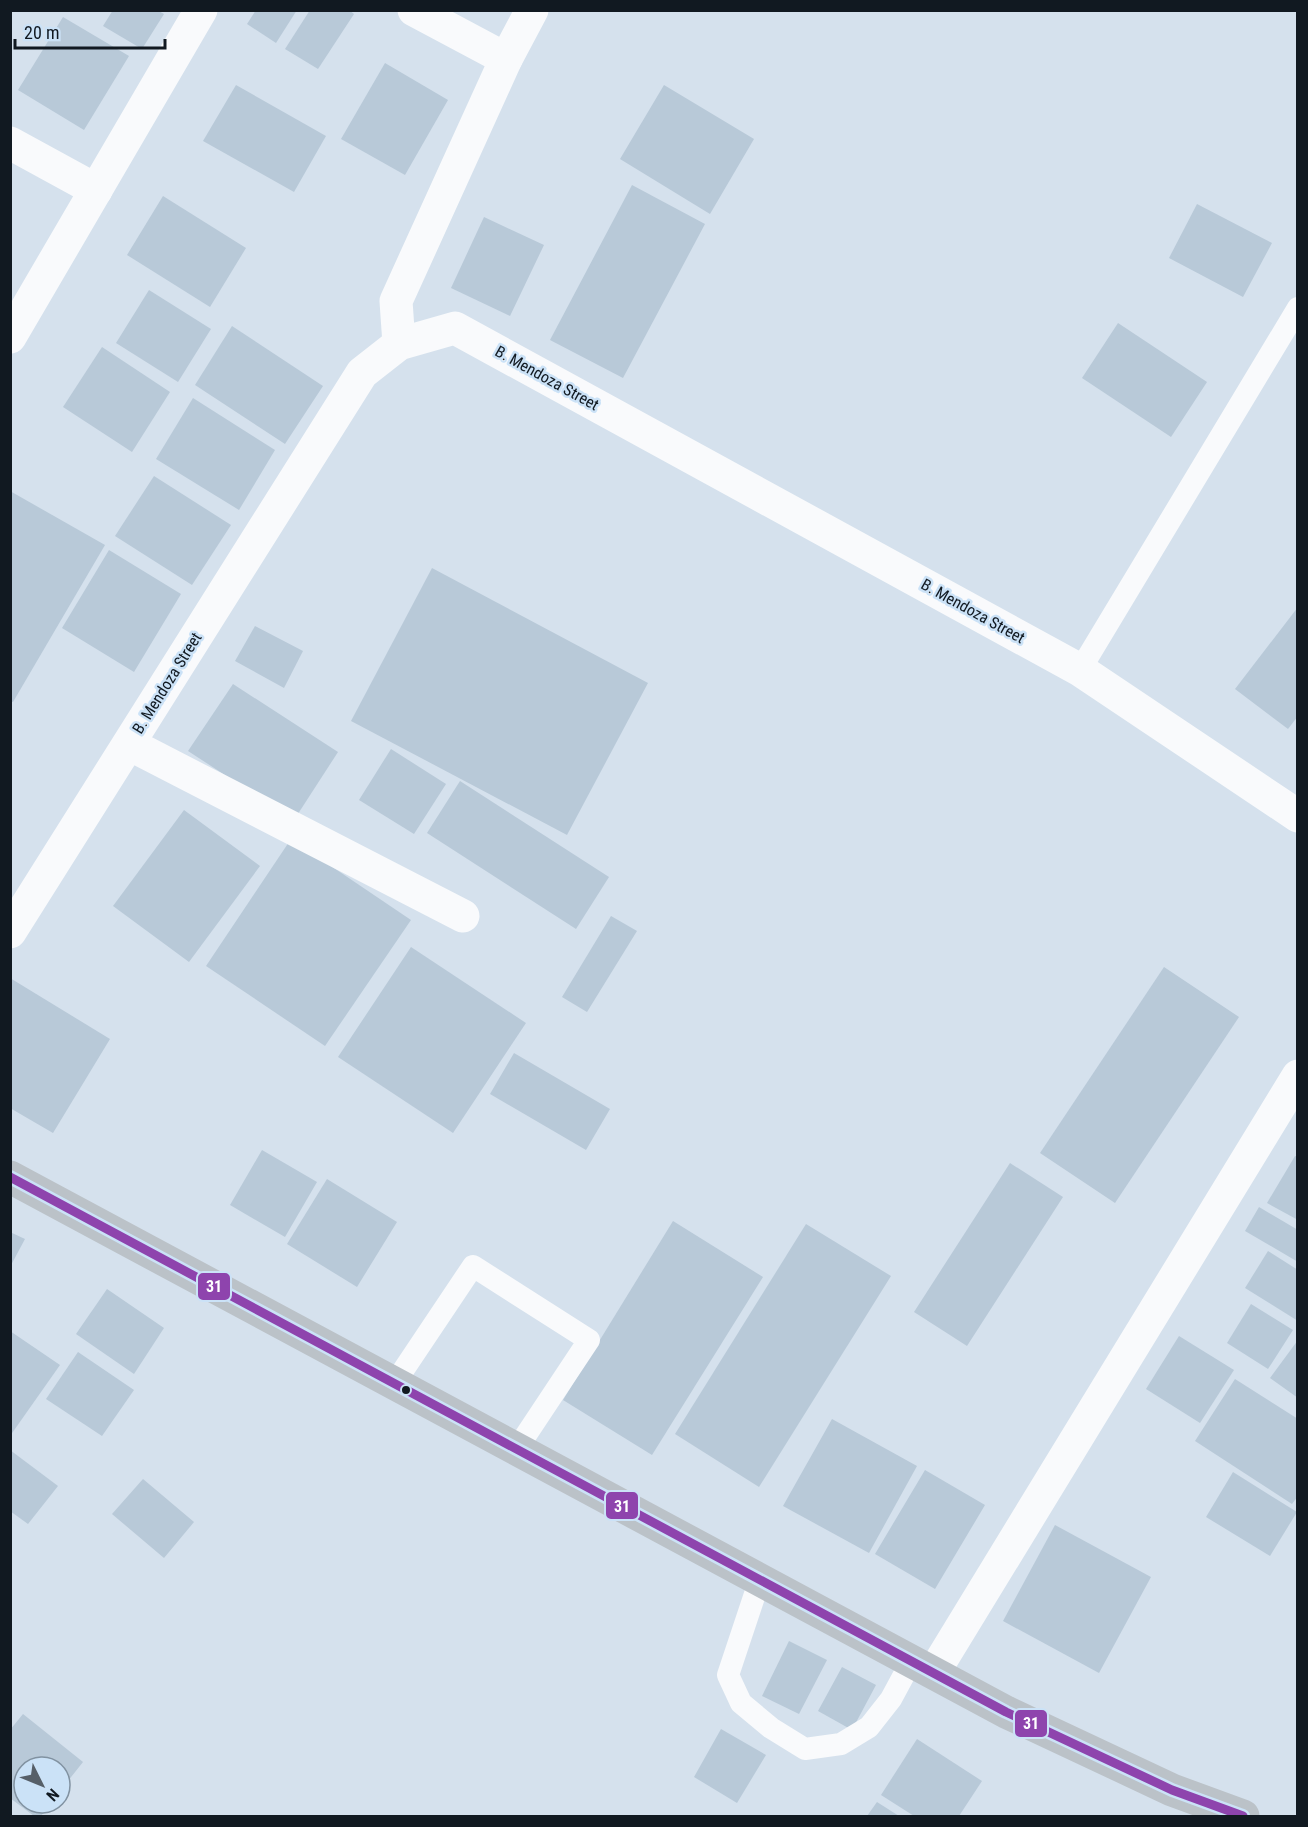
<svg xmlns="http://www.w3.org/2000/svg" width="1308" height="1827" font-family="'Roboto Condensed',sans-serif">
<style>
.building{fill:#b8c9d8}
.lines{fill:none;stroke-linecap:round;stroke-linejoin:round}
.service{stroke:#f9fafc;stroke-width:22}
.minor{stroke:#f9fafc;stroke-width:33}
.tertiary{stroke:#f9fafc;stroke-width:33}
.primary{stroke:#bbc2c8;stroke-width:33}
.bus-1-casing{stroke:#cbe2f7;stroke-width:14}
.bus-1{stroke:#8e44ad;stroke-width:9}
.bus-dot{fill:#111921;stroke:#cbe2f7;stroke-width:2}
.labels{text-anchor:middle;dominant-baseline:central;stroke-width:5;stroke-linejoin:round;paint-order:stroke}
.street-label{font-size:16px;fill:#111921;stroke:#cbe2f7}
.line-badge{stroke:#cbe2f7;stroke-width:2}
.badge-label{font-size:16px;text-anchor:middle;font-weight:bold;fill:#fff}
</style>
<rect width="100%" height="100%" fill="#d5e1ed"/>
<g class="building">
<path d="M113 10H157L164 14 142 49 103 26Z"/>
<path d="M256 10H297L276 43 247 24Z"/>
<path d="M310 10H349L354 14 318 69 285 49Z"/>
<path d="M63 17 129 56 84 130 18 90Z"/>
<path d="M385 63 448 100 405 175 341 139Z"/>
<path d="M236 85 326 136 294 192 203 141Z"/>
<path d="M664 85 754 139 710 214 620 159Z"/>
<path d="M632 185 705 224 623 378 550 340Z"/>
<path d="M163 196 246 248 210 307 127 255Z"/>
<path d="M1197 204 1272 243 1243 297 1169 258Z"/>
<path d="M484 217 544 245 510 316 451 288Z"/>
<path d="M149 290 211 329 178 382 116 343Z"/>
<path d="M1118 323 1207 382 1171 437 1082 378Z"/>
<path d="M232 326 323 386 285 444 195 385Z"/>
<path d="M102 347 170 392 132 452 63 407Z"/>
<path d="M193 398 275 450 239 510 156 459Z"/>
<path d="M154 476 231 525 192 585 115 536Z"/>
<path d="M10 491 105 545 13 702 10 701Z"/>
<path d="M109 550 181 594 134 672 62 628Z"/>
<path d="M432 568 648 683 567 835 351 721Z"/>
<path d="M1298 607V716L1288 729 1235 689Z"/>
<path d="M255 626 303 651 284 688 235 661Z"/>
<path d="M233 684 338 752 294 820 188 751Z"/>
<path d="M391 749 446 784 414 834 359 800Z"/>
<path d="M460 781 609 877 576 929 427 833Z"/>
<path d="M184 810 260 866 189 962 113 906Z"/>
<path d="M291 839 411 920 325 1046 206 966Z"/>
<path d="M611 916 637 931 587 1012 562 997Z"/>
<path d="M411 947 526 1023 453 1133 338 1057Z"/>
<path d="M1164 967 1239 1017 1115 1203 1040 1153Z"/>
<path d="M10 978 110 1039 53 1133 10 1108Z"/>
<path d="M514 1053 610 1109 586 1150 490 1094Z"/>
<path d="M262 1150 317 1182 285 1237 230 1205Z"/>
<path d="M1295 1156 1298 1157V1220L1267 1203Z"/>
<path d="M1010 1163 1063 1197 967 1346 914 1312Z"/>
<path d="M327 1179 397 1222 357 1287 287 1244Z"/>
<path d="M1259 1207 1298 1230V1262L1245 1231Z"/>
<path d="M673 1221 763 1277 652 1455 563 1400Z"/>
<path d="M806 1224 891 1276 759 1487 675 1434Z"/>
<path d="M10 1232 25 1239 10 1267Z"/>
<path d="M1268 1251 1298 1270V1321L1245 1288Z"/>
<path d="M107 1289 164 1328 134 1374 76 1334Z"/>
<path d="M1251 1304 1293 1330 1268 1369 1227 1343Z"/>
<path d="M10 1331 60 1365 10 1436Z"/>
<path d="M1179 1336 1234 1370 1200 1423 1146 1389Z"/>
<path d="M1298 1340V1398L1270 1378Z"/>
<path d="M78 1352 134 1390 102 1436 46 1399Z"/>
<path d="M1235 1379 1298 1419V1496L1292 1504 1195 1441Z"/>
<path d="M832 1419 917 1466 869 1553 783 1506Z"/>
<path d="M10 1450 58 1486 28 1524 10 1511Z"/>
<path d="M925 1470 985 1505 935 1589 875 1554Z"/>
<path d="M1233 1472 1297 1512 1270 1556 1206 1517Z"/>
<path d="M143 1479 194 1522 164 1558 112 1514Z"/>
<path d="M1055 1525 1151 1577 1099 1673 1003 1621Z"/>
<path d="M789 1641 827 1660 799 1714 762 1696Z"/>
<path d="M842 1667 876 1685 852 1730 818 1711Z"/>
<path d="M23 1714 83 1762 60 1791V1767H24V1803H51L41 1816H34L10 1798V1730Z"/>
<path d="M721 1729 766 1755 737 1803 694 1777Z"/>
<path d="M917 1739 982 1781 959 1816H914L881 1795Z"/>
<path d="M877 1802 899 1816H867Z"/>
</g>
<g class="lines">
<g class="service">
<path d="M1080 670 1298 308"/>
<path d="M394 1384 473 1266 589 1340 516 1450"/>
<path d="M760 1579 728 1675 741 1703 771 1728 805 1749 841 1744 869 1727 891 1699 912 1660"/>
</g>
<g class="minor">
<path d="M414 10 506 59"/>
<path d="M10 143 96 190"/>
<path d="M10 337 201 10"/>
<path d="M399 344 396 301 506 59 532 10"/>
<path d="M129 744 463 916"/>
</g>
<g class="tertiary">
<path d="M10 932 362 373 399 344 455 328 1080 670 1298 816"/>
<path d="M934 1672 1298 1076"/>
</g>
<path class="primary" d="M10 1177 1006 1712 1172 1790 1243 1816"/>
<defs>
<path id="bus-1" d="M10 1177 1006 1712 1172 1790 1243 1816"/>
</defs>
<use href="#bus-1" class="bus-1-casing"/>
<use href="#bus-1" class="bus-1"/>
</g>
<circle class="bus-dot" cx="406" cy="1390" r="5"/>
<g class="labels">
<g class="street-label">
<text transform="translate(547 378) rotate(29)">B. Mendoza Street</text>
<text transform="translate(973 611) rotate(29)">B. Mendoza Street</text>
<text transform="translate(167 683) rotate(-58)">B. Mendoza Street</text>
</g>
</g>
<g class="line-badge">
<rect x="197" y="1272" width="34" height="29" rx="6" fill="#8e44ad"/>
<rect x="605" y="1491" width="34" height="29" rx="6" fill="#8e44ad"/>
<rect x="1014" y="1709" width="34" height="29" rx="6" fill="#8e44ad"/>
</g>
<g class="badge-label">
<text x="214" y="1292">31</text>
<text x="622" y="1512">31</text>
<text x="1031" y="1729">31</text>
</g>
<rect width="1308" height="1827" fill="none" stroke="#111921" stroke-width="24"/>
<g transform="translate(42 1785) rotate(133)"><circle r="28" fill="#cbe2f7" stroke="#8192a1" stroke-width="1.5"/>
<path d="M0-4.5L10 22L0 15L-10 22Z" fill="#565f68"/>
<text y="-9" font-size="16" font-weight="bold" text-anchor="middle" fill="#111921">N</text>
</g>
<path d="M15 39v9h150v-9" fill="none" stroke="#111921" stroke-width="3"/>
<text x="24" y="39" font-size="18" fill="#111921" stroke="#cbe2f7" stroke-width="4.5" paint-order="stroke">20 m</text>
</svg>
